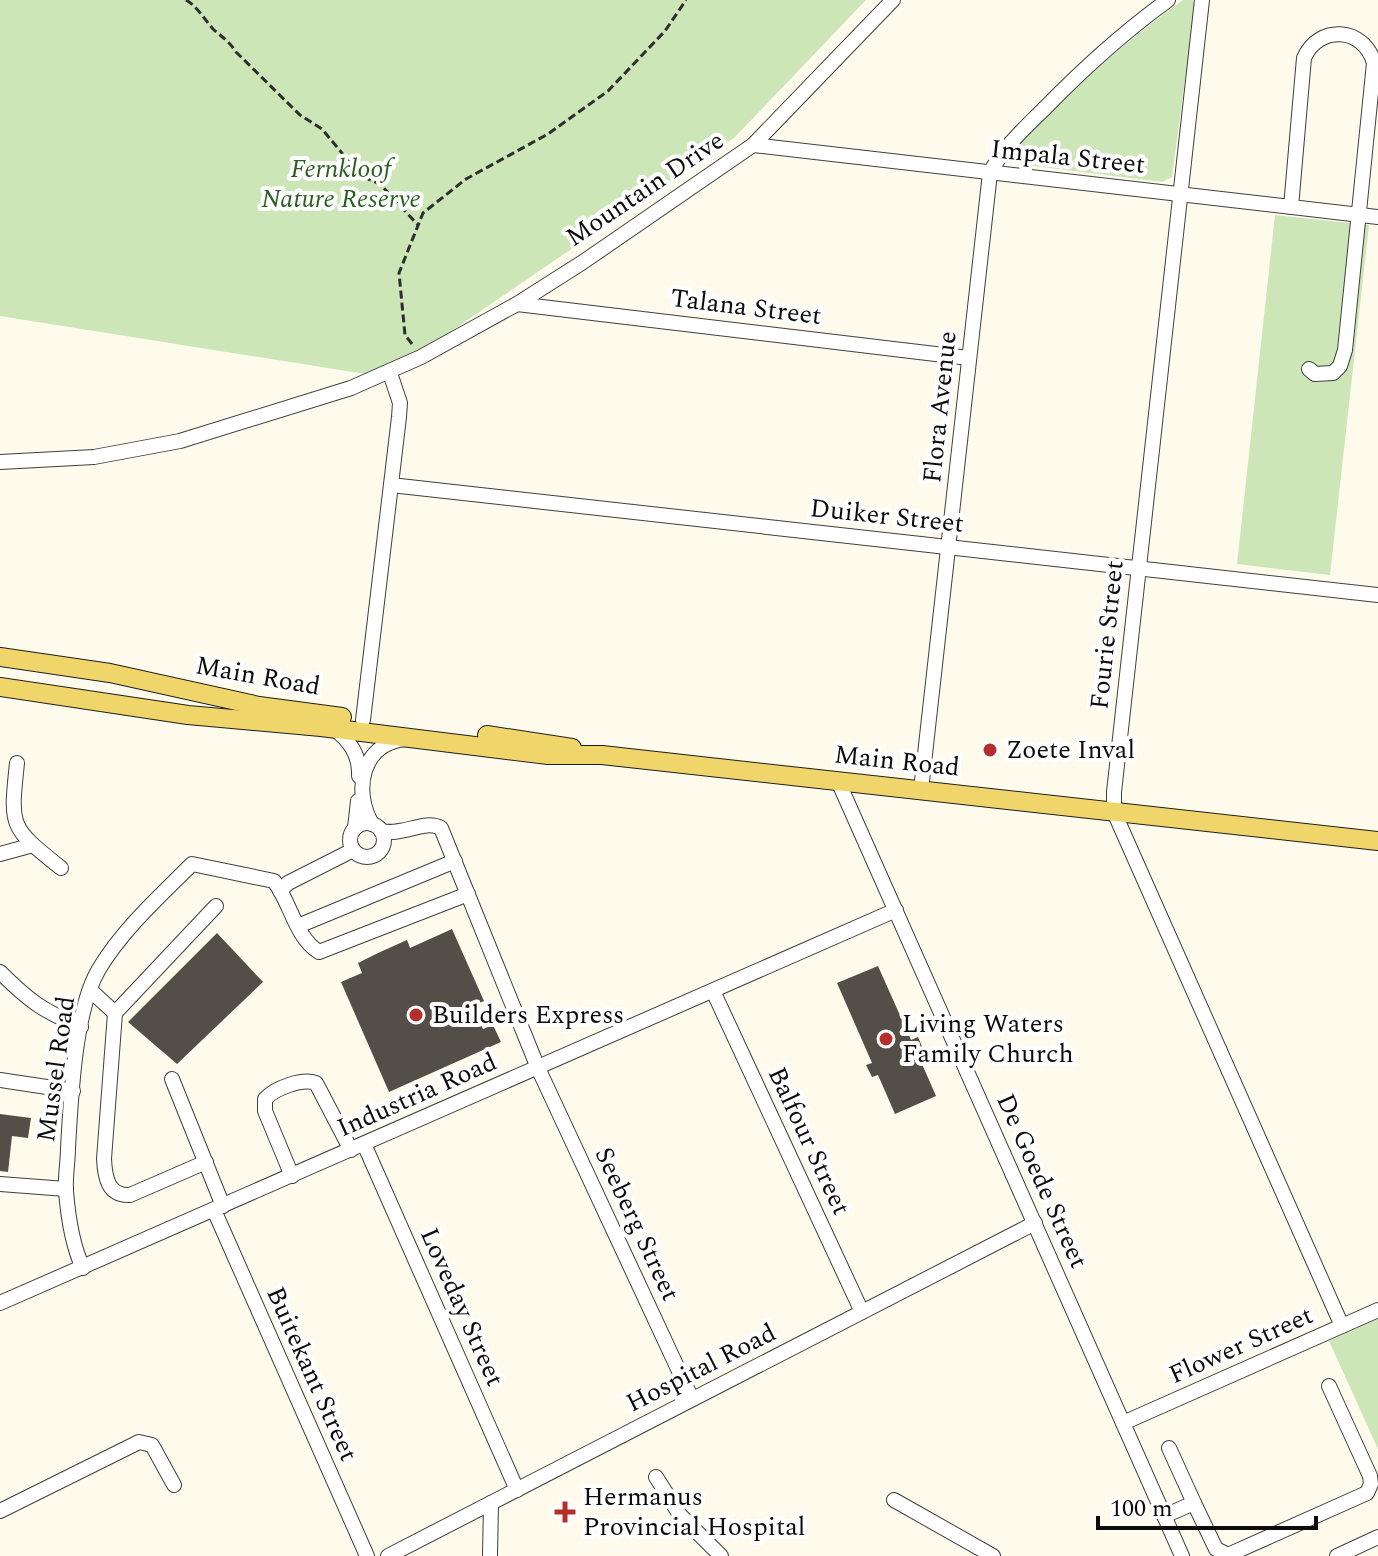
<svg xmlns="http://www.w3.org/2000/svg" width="1378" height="1556" font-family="Spectral,serif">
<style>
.green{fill:#cde6b8}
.building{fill:#544e49}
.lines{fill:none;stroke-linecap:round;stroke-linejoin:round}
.minor-casing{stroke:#3f3f3f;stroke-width:16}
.major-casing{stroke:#1d1d1d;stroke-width:20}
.path{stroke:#2e2e2e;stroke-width:3;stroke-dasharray:8 4;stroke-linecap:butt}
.minor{stroke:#fff;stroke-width:14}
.major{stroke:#f0d66a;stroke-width:18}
.poi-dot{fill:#b32e2d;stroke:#fff;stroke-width:3}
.labels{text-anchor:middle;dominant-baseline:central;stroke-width:8;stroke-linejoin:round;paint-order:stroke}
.street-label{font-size:26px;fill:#0c0c0c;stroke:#fff}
.park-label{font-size:26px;font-style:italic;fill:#2a5f21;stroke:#fff}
.poi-label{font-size:26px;fill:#0c0c0c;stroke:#fff;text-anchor:start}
</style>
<rect width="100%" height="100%" fill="#fefbec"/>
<g class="green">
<path d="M0 0H866L734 138 384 377 0 316Z"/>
<path d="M1183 0H1193L1195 5 1172 177 1162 182 1018 164C1011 159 1013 155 1015 147 1067 93 1122 44 1183 0Z"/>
<path d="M1275 215 1369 225 1330 575 1237 564Z"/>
<path d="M1378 1319V1449L1329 1341Z"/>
</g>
<g class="building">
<path d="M452 929 484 1001 473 1006 483 1029 493 1025 501 1042 389 1092 341 982 362 973 358 963 378 953 407 940 410 948Z"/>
<path d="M217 933 263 982 177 1064 128 1022Z"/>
<path d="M878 966 911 1040 918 1037 928 1061 922 1064 936 1096 895 1114 878 1075 872 1077 866 1065 872 1063 837 983Z"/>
<path d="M0 1114 31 1118 28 1138 12 1136 8 1172 0 1171Z"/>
</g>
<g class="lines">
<defs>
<g id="minor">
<path d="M1202 0 1114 792V812L1342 1326"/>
<path d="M753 145 1378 217"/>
<path d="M1291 207 1304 58C1319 24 1364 27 1374 63L1345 350 1340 366 1333 373 1315 374 1309 369"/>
<path d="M517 304 969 358"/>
<path d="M0 462 94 457 180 441 351 388 421 357 517 304 583 262 753 145 893 0"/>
<path d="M391 485 1378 595"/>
<path d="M363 720 399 417 400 403 390 373"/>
<path d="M333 728C350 741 360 755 359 776"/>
<path d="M17 763C10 828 10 827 61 868"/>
<path d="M838 781 1182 1556"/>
<path d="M921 790 990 173C1004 146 1025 128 1046 107 1084 68 1124 32 1168 0"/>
<circle cx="367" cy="840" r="17"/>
<path d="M372 824C353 791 361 744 405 739"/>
<path d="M355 828 358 801"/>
<path d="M381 831C404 836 424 819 441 828L538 1068 692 1399"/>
<path d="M0 854 33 845"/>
<path d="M280 891 288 883 353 850"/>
<path d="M298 926 455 861"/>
<path d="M0 972C29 1001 43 1011 81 1027"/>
<path d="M90 990 115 1013"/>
<path d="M713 991 862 1312"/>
<path d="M172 1079 223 1206"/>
<path d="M0 1080 73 1091"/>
<path d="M364 1144 517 1490"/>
<path d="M206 1162 130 1195C108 1196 105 1178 104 1159L115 1013 216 906"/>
<path d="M292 1176 265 1111V1099C275 1088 302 1078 316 1083L351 1150"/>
<path d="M0 1184 66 1189"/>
<path d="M214 1210 367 1556"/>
<path d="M83 1268C72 1245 68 1216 66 1191 65 1177 68 1162 68 1148 71 1099 74 1011 99 969 123 929 160 896 192 864L274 881C291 903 295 937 319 952L468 894"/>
<path d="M0 1303 896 910"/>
<path d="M1123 1423 1378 1310"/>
<path d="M656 1477 680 1515 721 1556"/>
<path d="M894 1500 993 1556"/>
<path d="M1194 1503 1216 1549 1228 1555 1367 1493 1371 1484 1370 1476 1329 1386"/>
<path d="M0 1511 139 1442 152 1445 174 1485"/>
<path d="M1164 1516 1194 1503 1169 1448"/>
<path d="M388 1556 1035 1223"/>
<path d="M490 1556 491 1503"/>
<path d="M1337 1556 1378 1537"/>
</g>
<g id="major">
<path d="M0 657 110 673 259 706 342 717"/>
<path d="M0 687 188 715 321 727 548 755H602L1378 841"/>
<path d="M487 735 572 748"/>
</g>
</defs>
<use href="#minor" class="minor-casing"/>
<use href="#major" class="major-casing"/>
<g class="path">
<path d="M186 0C198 7 204 19 213 29 222 37 230 42 236 52L300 115 322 129 361 176 380 184 418 225"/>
<path d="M412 344 405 335 399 273 423 213 466 179 548 134 608 91 665 31 686 0"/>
</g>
<use href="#minor" class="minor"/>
<use href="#major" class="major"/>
</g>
<g class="poi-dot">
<circle cx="990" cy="750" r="8"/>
<circle cx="416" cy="1015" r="8"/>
<circle cx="886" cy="1039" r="8"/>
<path d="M561 1500h8v8h8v8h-8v8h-8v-8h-8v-8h8z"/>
</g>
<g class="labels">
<g class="street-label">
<text transform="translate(1068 157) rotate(6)">Impala Street</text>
<text transform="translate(645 189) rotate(-34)">Mountain Drive</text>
<text transform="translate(746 307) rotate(7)">Talana Street</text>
<text transform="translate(940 407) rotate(-84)">Flora Avenue</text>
<text transform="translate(887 516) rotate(6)">Duiker Street</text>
<text transform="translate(1107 635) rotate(-84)">Fourie Street</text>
<text transform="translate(258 676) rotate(10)">Main Road</text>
<text transform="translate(897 761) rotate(6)">Main Road</text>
<text transform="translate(56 1069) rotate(-82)">Mussel Road</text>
<text transform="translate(417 1095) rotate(-24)">Industria Road</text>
<text transform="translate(809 1141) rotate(65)">Balfour Street</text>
<text transform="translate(1042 1181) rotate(66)">De Goede Street</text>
<text transform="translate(637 1224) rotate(65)">Seeberg Street</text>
<text transform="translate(462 1307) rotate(66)">Loveday Street</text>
<text transform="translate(1241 1345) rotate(-24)">Flower Street</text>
<text transform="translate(701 1368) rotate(-27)">Hospital Road</text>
<text transform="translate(312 1374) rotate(66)">Buitekant Street</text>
</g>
<g class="park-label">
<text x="341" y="169">Fernkloof<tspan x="341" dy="30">Nature Reserve</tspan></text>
</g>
<g class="poi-label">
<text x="1006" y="750">Zoete Inval</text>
<text x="432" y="1015">Builders Express</text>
<text x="902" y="1024">Living Waters<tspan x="902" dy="30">Family Church</tspan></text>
<text x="583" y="1497">Hermanus<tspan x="583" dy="30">Provincial Hospital</tspan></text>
</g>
</g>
<path d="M1098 1516v12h218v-12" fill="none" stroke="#0c0c0c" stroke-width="4"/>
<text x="1110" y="1516" font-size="24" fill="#0c0c0c" stroke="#ffffff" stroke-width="6" paint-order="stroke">100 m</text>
</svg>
